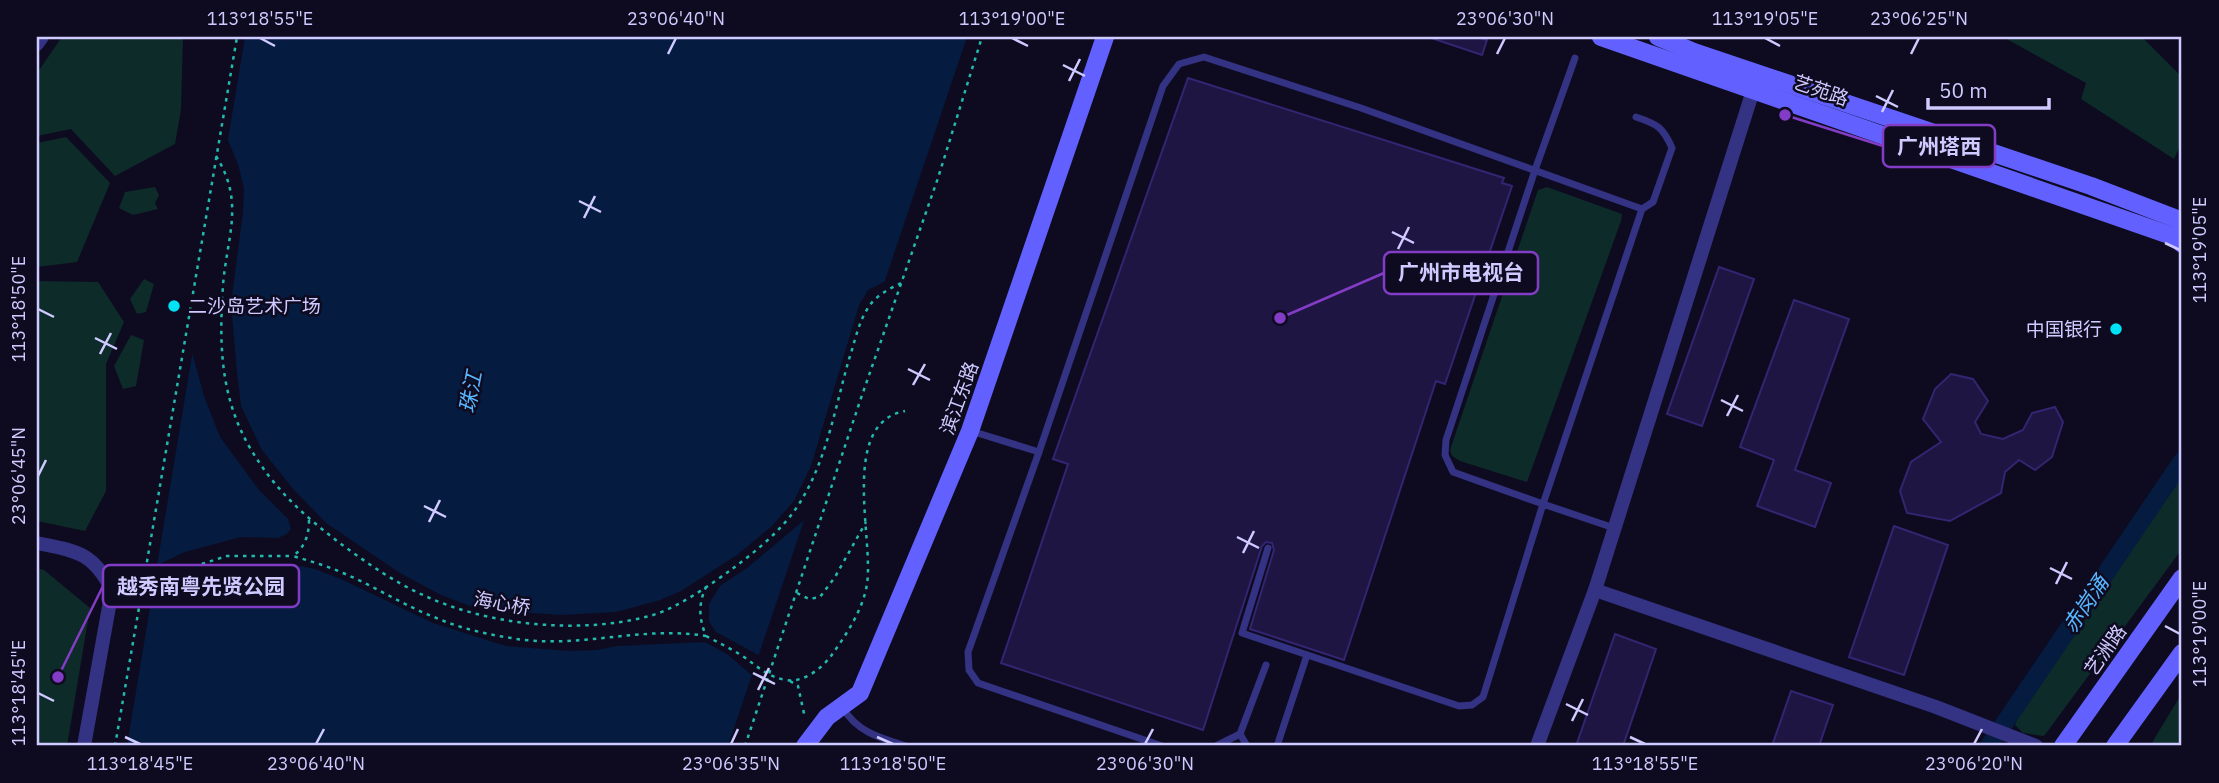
<svg xmlns="http://www.w3.org/2000/svg" width="2219" height="783" font-family="'IBM Plex Sans','Noto Sans SC',sans-serif">
<style>
.green{fill:#0d2b29}
.water{fill:#051b3f}
.pier{fill:#0e0b20}
.lines{fill:none;stroke-linecap:round;stroke-linejoin:round}
.canal{stroke:#051b3f;stroke-width:18}
.building{fill:#1e1543;stroke:#332571;stroke-width:2}
.path{stroke:#23baae;stroke-width:2.5;stroke-dasharray:3.5 5;stroke-linecap:butt}
.lane{stroke:#333283;stroke-width:7}
.street{stroke:#333283;stroke-width:14}
.secondary{stroke:#6261ff;stroke-width:18}
.ticks{fill:none;stroke:#cfcaff;stroke-width:2.5}
.poi-dot{fill:#00e1f5;stroke:#0e0b20;stroke-width:2.5}
.labels{text-anchor:middle;dominant-baseline:central;stroke-width:5;stroke-linejoin:round;paint-order:stroke}
.street-label{font-size:19px;fill:#cfcaff;stroke:#0e0b20}
.poi-label{font-size:19px;fill:#cfcaff;stroke:#0e0b20;text-anchor:start}
.water-label{font-size:21px;font-style:italic;fill:#58b5ff;stroke:#0e0b20}
.leader{fill:none;stroke:#833cc5;stroke-width:2.5}
.callout-dot{fill:#833cc5;stroke:#0e0b20;stroke-width:2.5}
.callout{fill:#0e0b20;stroke:#833cc5;stroke-width:2.5}
.callout-label{font-size:21px;text-anchor:middle;font-weight:bold;fill:#cfcaff}
.neatline{fill:none;stroke:#cfcaff;stroke-width:2.5}
.ticks-label{font-size:18px;text-anchor:middle;fill:#cfcaff}
</style>
<rect width="100%" height="100%" fill="#0e0b20"/>
<g class="green">
<path d="M62 37H183L181 110 175 144 115 176 71 129 37 136V73Z"/>
<path d="M2003 37H2142L2182 77V142L2174 159 2081 99 2086 83Z"/>
<path d="M66 137 110 183 77 262 37 267V143Z"/>
<path d="M155 187 159 195 155 203 158 209 133 215 119 208 125 192Z"/>
<path d="M1547 187 1622 214 1621 221 1527 482 1460 461 1452 456 1450 450 1538 190Z"/>
<path d="M144 279 154 284 146 312 137 314 130 299Z"/>
<path d="M37 281 98 282 124 322 106 364V491L85 531 37 521Z"/>
<path d="M131 335 144 340 136 386 123 389 114 366Z"/>
<path d="M2182 475V549L2044 736 2023 733 2015 725 2019 715Z"/>
<path d="M37 568 44 570 90 608 67 746H37Z"/>
<path d="M2182 693V746H2150Z"/>
</g>
<path class="water" d="M245 37H967L728 746H127Z"/>
<path class="pier" d="M227 138 238 164 244 189 243 212 231 304 237 372 241 406 262 450 294 490 326 523 400 573 441 595 470 606 517 612 561 615 616 612 660 600 681 591 737 555 772 526 794 501 811 466 859 305 868 290 888 280 809 516 747 568 720 586 709 604V622L716 632 762 657 755 678 727 654 705 642 617 646 597 650 570 651 506 646 433 623 341 579 315 569 289 564H231L208 569 153 588 157 565 185 552 241 537 278 538 287 534 291 529 288 519 259 490 220 437 204 396 192 352Z"/>
<g class="lines">
<path class="canal" d="M1989 746 2182 461"/>
</g>
<g class="building">
<path d="M1435 37H1476L1487 40 1482 55 1434 39Z"/>
<path d="M1188 78 1504 178 1502 183 1512 186 1445 384 1436 381 1344 660 1250 629 1274 550 1272 543 1266 542 1262 546 1203 730 1001 663 1068 464 1053 459Z"/>
<path d="M1719 267 1754 279 1702 426 1667 414Z"/>
<path d="M1794 300 1849 319 1795 470 1831 483 1815 527 1757 506 1774 460 1740 447Z"/>
<path d="M1951 374 1973 379 1988 401 1975 422 1981 434 2003 439 2023 430 2032 413 2055 407 2063 422 2052 457 2035 470 2019 460 2005 472 2001 493 1950 521 1907 513 1900 491 1911 462 1941 442 1923 419 1935 389Z"/>
<path d="M1894 526 1948 545 1904 675 1849 657Z"/>
<path d="M1615 634 1656 649 1623 746H1576Z"/>
<path d="M1791 691 1833 705 1819 746H1772Z"/>
</g>
<g class="lines">
<g class="path">
<path d="M216 156C245 202 227 236 223 285 219 344 220 396 250 448 275 490 303 515 341 544 367 563 394 582 423 595 489 626 583 635 653 615 679 607 710 585 732 569 755 552 781 531 797 507 826 464 835 408 849 359 855 342 858 323 868 308 875 296 889 289 901 283"/>
<path d="M309 520C309 535 305 547 293 556 310 561 327 566 343 573 374 586 403 605 434 617 459 628 485 634 511 638 577 650 641 625 706 636 699 619 698 604 706 587"/>
<path d="M144 579 237 37"/>
<path d="M797 593 809 599 820 597 835 577 866 522"/>
<path d="M706 636C719 643 732 649 744 657 758 667 768 677 786 680 803 683 821 669 831 656 846 635 863 610 867 584 874 538 839 423 905 411"/>
<path d="M790 681 798 686 805 718"/>
<path d="M115 746 144 579H154L227 556H292"/>
<path d="M745 746 860 401 938 178 982 37"/>
</g>
<g class="lane">
<path d="M1575 58 1535 170 1446 440 1445 455 1453 472 1543 504 1642 209"/>
<path d="M971 431 1039 452 1163 86 1179 64 1204 57 1361 108 1642 209 1653 202 1672 148C1663 127 1657 124 1636 117"/>
<path d="M1039 452 968 652 969 670 978 683 1162 746"/>
<path d="M1268 548 1242 633 1459 706 1472 705 1483 697 1543 504 1614 528"/>
<path d="M843 708C857 732 880 738 906 746"/>
<path d="M1240 734 1266 665"/>
<path d="M1216 746 1240 734 1247 746"/>
<path d="M1277 746 1307 655"/>
</g>
<g class="street">
<path d="M37 44 42 37"/>
<path d="M37 543C76 551 93 552 112 590L84 746"/>
<path d="M1595 590 1936 707 2036 746"/>
<path d="M1537 746 1595 590 1756 81"/>
</g>
<g class="secondary">
<path d="M1601 37 2175 237 2182 244"/>
<path d="M1658 37 1694 52 2091 186 2182 221"/>
<path d="M805 746 827 717 860 693 970 431 1105 37"/>
<path d="M2063 746 2182 578"/>
<path d="M2115 746 2182 653"/>
</g>
</g>
<path class="ticks" d="M260 38 275 46M1012 38 1028 46M1765 38 1780 46M668 54 676 38M1497 54 1505 38M1911 54 1919 38M1063 65 1085 76M1069 81 1080 59M1876 96 1898 107M1882 112 1893 90M579 201 601 212M584 218 595 196M1392 232 1414 243M2165 243 2180 250M1398 249 1409 227M38 309 54 317M95 338 117 349M100 354 111 333M908 369 930 380M913 385 925 364M1721 400 1743 411M1727 416 1738 395M38 476 46 460M424 506 446 517M429 522 440 500M1237 537 1259 548M1243 553 1254 531M2050 568 2072 579M2056 584 2067 562M2165 626 2180 634M753 673 775 684M758 690 769 668M38 693 54 701M1566 704 1588 715M1572 721 1583 699M125 737 140 744M877 737 893 744M1630 737 1645 744M316 744 324 729M731 744 738 729M1145 744 1153 729M1974 744 1982 729"/>
<g class="poi-dot">
<circle cx="174" cy="306" r="7"/>
<circle cx="2116" cy="329" r="7"/>
</g>
<g class="labels">
<g class="street-label">
<text transform="translate(1821 90) rotate(19)">艺苑路</text>
<text transform="translate(959 398) rotate(-70)">滨江东路</text>
<text transform="translate(502 603) rotate(10)">海心桥</text>
<text transform="translate(2105 650) rotate(-55)">艺洲路</text>
</g>
<g class="poi-label">
<text x="188" y="306">二沙岛艺术广场</text>
<text x="2102" y="329" text-anchor="end">中国银行</text>
</g>
<g class="water-label">
<text transform="translate(470 392) rotate(-79)">珠江</text>
<text transform="translate(2085 604) rotate(-56)">赤岗涌</text>
</g>
</g>
<path class="leader" d="M1785 115L1883 146M1280 318L1384 273M58 677L103 586"/>
<g class="callout-dot">
<circle cx="1785" cy="115" r="7"/>
<circle cx="1280" cy="318" r="7"/>
<circle cx="58" cy="677" r="7"/>
</g>
<g class="callout">
<rect x="1883" y="125" width="112" height="42" rx="7"/>
<rect x="1384" y="252" width="154" height="42" rx="7"/>
<rect x="103" y="565" width="196" height="42" rx="7"/>
</g>
<g class="callout-label">
<text x="1939" y="154">广州塔西</text>
<text x="1461" y="280">广州市电视台</text>
<text x="201" y="594">越秀南粤先贤公园</text>
</g>
<rect width="2219" height="783" fill="none" stroke="#0e0b20" stroke-width="77"/>
<path d="M1928 98v10h121v-10" fill="none" stroke="#cfcaff" stroke-width="3.5"/>
<text x="1939" y="98" font-size="21" fill="#cfcaff" stroke="#0e0b20" stroke-width="5" paint-order="stroke">50 m</text>
<rect x="38" y="38" width="2142" height="706" class="neatline"/>
<g class="ticks-label">
<text x="260" y="25">113°18'55"E</text>
<text x="676" y="25">23°06'40"N</text>
<text x="1012" y="25">113°19'00"E</text>
<text x="1505" y="25">23°06'30"N</text>
<text x="1765" y="25">113°19'05"E</text>
<text x="1919" y="25">23°06'25"N</text>
<text transform="translate(2200 250) rotate(-90)" y="6">113°19'05"E</text>
<text transform="translate(19 309) rotate(-90)" y="6">113°18'50"E</text>
<text transform="translate(19 476) rotate(-90)" y="6">23°06'45"N</text>
<text transform="translate(2200 634) rotate(-90)" y="6">113°19'00"E</text>
<text transform="translate(19 693) rotate(-90)" y="6">113°18'45"E</text>
<text x="140" y="770">113°18'45"E</text>
<text x="316" y="770">23°06'40"N</text>
<text x="731" y="770">23°06'35"N</text>
<text x="893" y="770">113°18'50"E</text>
<text x="1145" y="770">23°06'30"N</text>
<text x="1645" y="770">113°18'55"E</text>
<text x="1974" y="770">23°06'20"N</text>
</g>
</svg>
